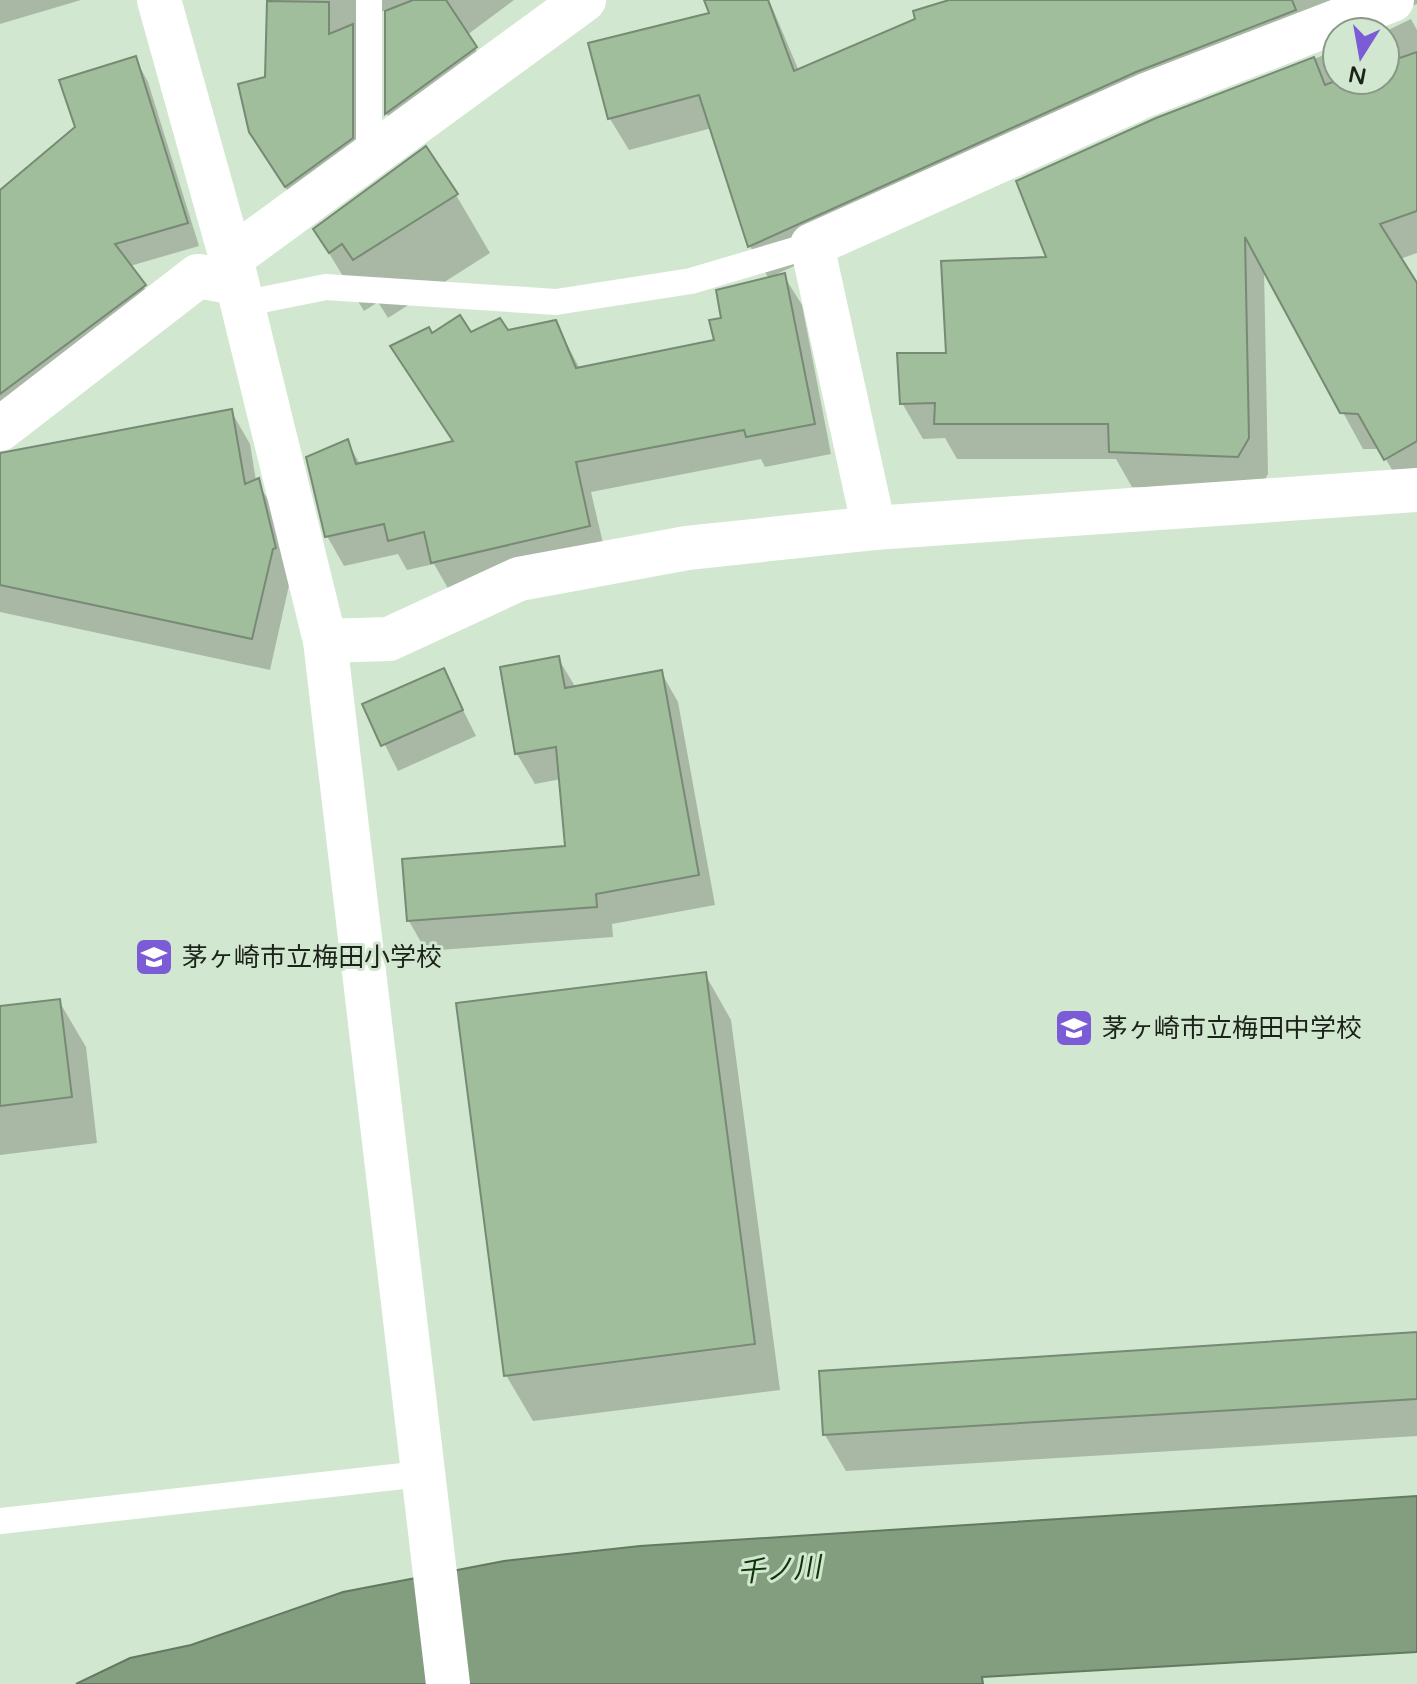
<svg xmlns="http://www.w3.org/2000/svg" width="1417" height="1684" font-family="'Varela Round','Noto Sans JP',sans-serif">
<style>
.water{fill:#839e7f;stroke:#647961;stroke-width:2}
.shadow{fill:#0003}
.building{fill:#a0bd9c;stroke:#778a74;stroke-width:2}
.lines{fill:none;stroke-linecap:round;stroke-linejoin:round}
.service{stroke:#fff;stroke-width:26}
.minor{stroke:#fff;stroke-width:44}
.tertiary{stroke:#fff;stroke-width:44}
.labels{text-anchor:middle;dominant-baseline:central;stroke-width:6;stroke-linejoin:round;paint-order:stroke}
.poi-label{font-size:26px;fill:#1b221a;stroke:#d2e7cf;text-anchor:start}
.water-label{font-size:28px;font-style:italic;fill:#0c3508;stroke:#d2e7cf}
</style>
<rect width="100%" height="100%" fill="#d2e7cf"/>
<path class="water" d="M1417 1496V1652L982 1677 983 1684H76L130 1658 191 1645 343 1592 504 1561 640 1546Z"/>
<g class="shadow">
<path d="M0 0H81L0 24Z"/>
<path d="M269 0H514L467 35 490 73 401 138 387 114V11H375L366 164 301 211 266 158Z"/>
<path d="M706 0H769L799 71 918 21 956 0H1417V4L1155 103 770 277 784 276 802 305 831 454 765 467 761 459 591 492 606 556 450 592 434 564 407 570 398 554 344 566 327 536 347 442 360 464 454 443 393 347 432 336 507 333 555 322 580 369 716 342 724 319 769 279 750 246 712 128 629 150 610 119 591 45 711 14Z"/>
<path d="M1411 19 1417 30V253L1400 259 1417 287V488L1406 494 1380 449H1363L1264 268 1268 474 1258 492 1132 487 1116 459H957L945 438 923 439 902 403 1049 259 1156 120 1337 50V80H1385L1384 32Z"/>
<path d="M135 58 148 82 199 246 130 266 158 309 0 426V192L77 127Z"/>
<path d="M456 195 490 253 388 318 378 302 364 311 315 230Z"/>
<path d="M231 411 250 444 256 481 277 513 290 581 270 670 0 612V455Z"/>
<path d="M558 658 576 688 661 672 678 702 715 905 612 924 613 937 426 951 409 921 567 847 561 779 535 784 517 754 502 668Z"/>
<path d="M443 670 476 736 398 771 365 705Z"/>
<path d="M705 974 731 1020 780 1390 533 1421 506 1375Z"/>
<path d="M59 1001 86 1047 97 1143 0 1155V1008Z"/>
<path d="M1417 1334V1436L846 1471 825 1435Z"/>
</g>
<g class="building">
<path d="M413 0H446L477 47 385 114V11Z"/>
<path d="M704 0H768L794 71 915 19 913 11 949 0H1292L1296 10 1136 72 748 247 699 95 608 119 588 43 709 13Z"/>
<path d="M267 1 329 2V34L353 24V138L285 187 249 132 238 84 265 77Z"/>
<path d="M1417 52V211L1380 224 1417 283V441L1384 460 1358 414 1340 413 1245 237 1249 438 1238 457 1109 452 1108 424H934L935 403 900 404 897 353H946L941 261 1046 257 1016 181 1156 118 1314 57 1325 85 1338 80H1385V63Z"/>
<path d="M136 56 188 223 115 244 146 285 0 394V190L75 127 59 80Z"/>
<path d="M426 146 458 194 353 260 342 244 329 253 313 229Z"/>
<path d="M785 273 815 424 746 437 744 430 576 462 590 526 431 563 424 532 388 541 384 524 325 537 306 457 348 439 356 464 453 441 390 346 429 327 432 333 460 315 471 332 500 318 508 330 556 320 576 368 714 340 709 320 721 318 716 290Z"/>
<path d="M232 409 245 484 259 478 276 548 273 549 252 639 0 585V453Z"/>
<path d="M559 656 565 688 662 670 699 875 596 894 597 907 407 921 402 859 565 846 556 747 515 754 500 667Z"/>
<path d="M444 668 463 710 381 746 362 704Z"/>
<path d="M706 972 755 1344 504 1376 456 1003Z"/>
<path d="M60 999 72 1097 0 1106V1006Z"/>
<path d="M1417 1332V1399L823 1435 819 1371Z"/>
</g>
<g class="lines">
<g class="service">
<path d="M369 156V0"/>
<path d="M242 304 326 287 556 302 691 281 812 245"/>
<path d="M0 1521 421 1474"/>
</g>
<g class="minor">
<path d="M231 258 584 0"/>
<path d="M0 429 198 276 236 283"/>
<path d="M874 528 812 245 1146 95 1392 0"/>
<path d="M325 641 389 639 519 579 687 548 874 528 1417 490"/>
</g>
<path class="tertiary" d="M159 0 231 258 325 641 448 1684"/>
</g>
<defs>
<symbol id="school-square" viewBox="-11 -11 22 22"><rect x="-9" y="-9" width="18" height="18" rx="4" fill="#7c5cd6" stroke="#d2e7cf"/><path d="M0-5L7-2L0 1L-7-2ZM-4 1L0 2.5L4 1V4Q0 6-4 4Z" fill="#fff"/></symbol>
</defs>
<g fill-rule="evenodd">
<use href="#school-square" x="132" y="935" width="44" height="44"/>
<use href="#school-square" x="1052" y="1006" width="44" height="44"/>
</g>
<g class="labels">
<g class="poi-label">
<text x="182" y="957">茅ヶ崎市立梅田小学校</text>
<text x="1102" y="1028">茅ヶ崎市立梅田中学校</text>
</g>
<g class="water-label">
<text transform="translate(779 1570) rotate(-4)">千ノ川</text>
</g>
</g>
<g transform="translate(1361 56) rotate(191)"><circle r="38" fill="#d2e7cf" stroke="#899887" stroke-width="2"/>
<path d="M0-6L14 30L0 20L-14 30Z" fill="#7c5cd6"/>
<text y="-12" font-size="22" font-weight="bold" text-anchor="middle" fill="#1b221a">N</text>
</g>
</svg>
